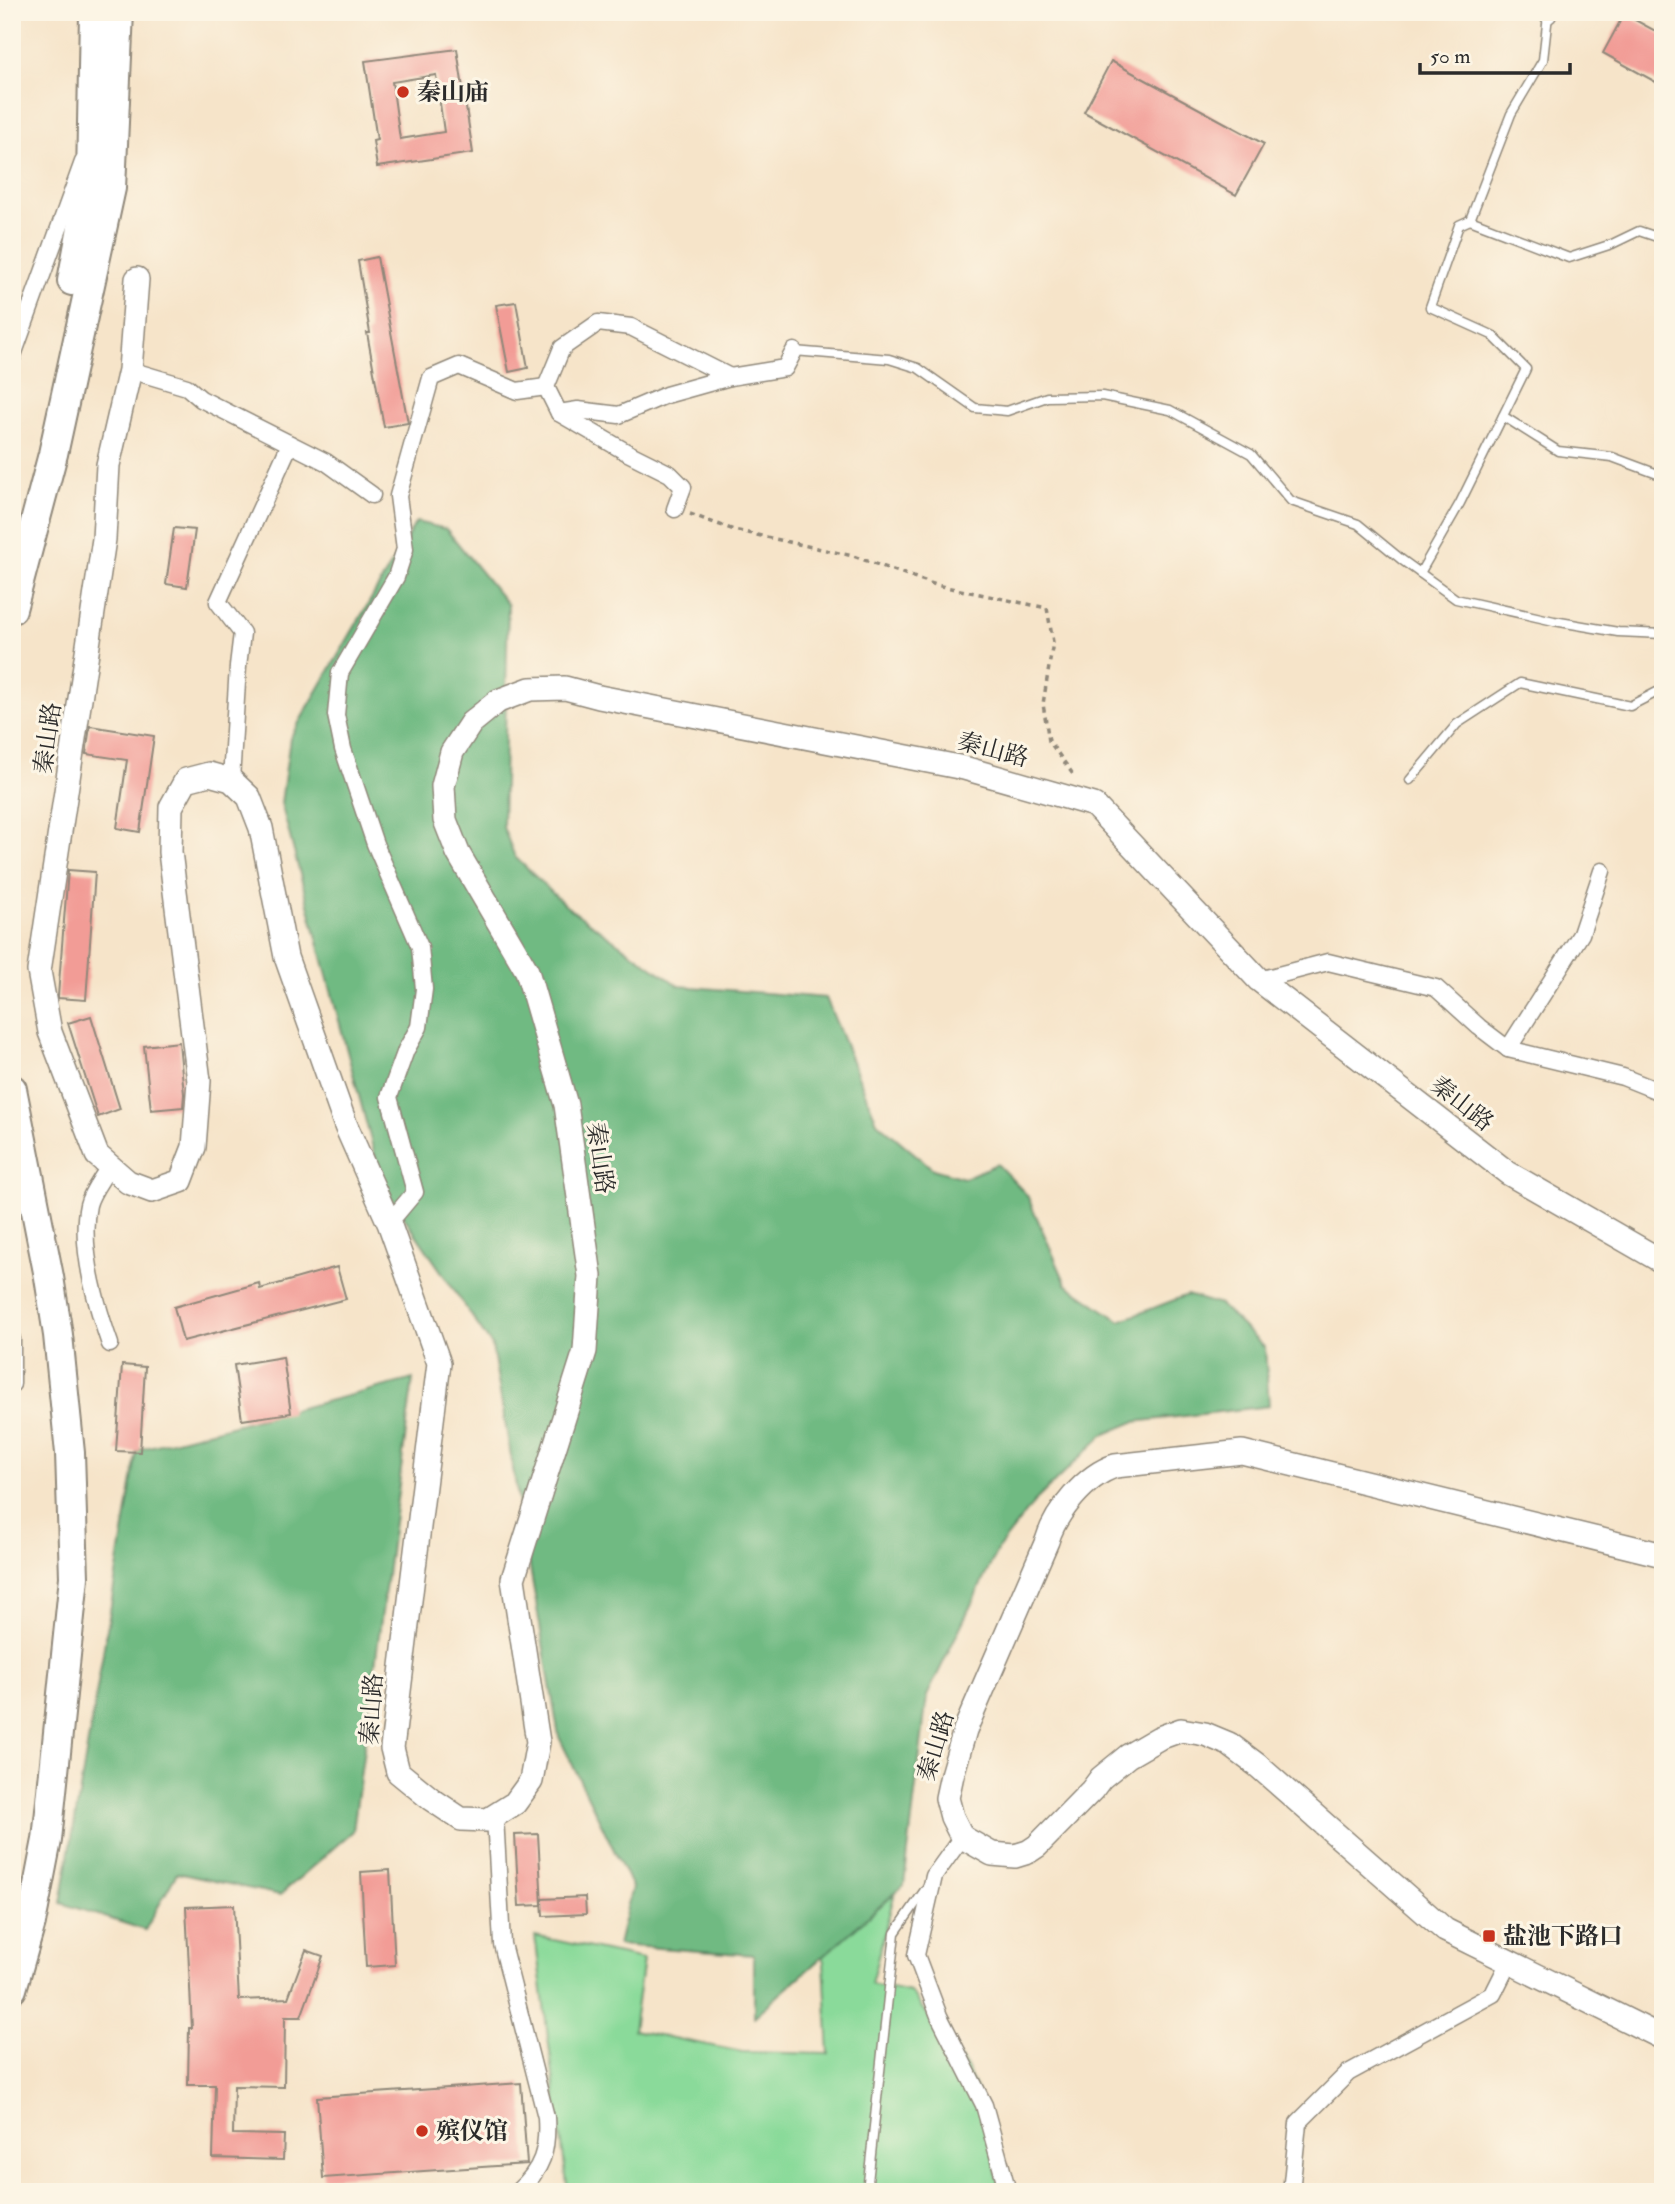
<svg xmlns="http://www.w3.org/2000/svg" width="1675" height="2204" font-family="'IM FELL Double Pica','Noto Serif SC',serif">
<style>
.green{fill:#8ada9a;stroke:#5a8262;stroke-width:2}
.forest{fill:#6fba82;stroke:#4d7256;stroke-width:2}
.building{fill:#f29c96;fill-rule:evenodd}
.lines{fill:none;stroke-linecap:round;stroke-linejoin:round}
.lane-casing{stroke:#90887a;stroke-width:11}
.street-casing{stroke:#90887a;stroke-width:19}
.secondary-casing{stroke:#90887a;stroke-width:26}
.highway-casing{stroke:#90887a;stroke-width:32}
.path{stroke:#90887a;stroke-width:3.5;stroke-dasharray:5 5;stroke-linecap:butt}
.lane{stroke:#fff;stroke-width:8}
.street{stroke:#fff;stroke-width:16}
.secondary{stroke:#fff;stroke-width:23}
.highway{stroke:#fff;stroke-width:28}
.poi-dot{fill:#c8321e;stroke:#fcf5e5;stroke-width:2.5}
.labels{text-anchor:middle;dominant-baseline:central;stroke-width:6;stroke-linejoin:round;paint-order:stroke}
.poi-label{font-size:24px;font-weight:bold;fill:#2b2b2b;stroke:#fcf5e5;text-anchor:start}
.street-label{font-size:24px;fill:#2b2b2b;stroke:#fcf5e5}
</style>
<rect width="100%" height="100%" fill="#fcf5e5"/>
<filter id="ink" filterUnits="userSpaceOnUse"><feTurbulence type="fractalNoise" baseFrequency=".0143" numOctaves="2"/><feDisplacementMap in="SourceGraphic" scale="14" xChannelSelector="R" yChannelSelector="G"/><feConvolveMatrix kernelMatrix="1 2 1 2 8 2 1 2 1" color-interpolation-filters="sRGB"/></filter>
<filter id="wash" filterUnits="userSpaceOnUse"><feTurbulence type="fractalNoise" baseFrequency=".00686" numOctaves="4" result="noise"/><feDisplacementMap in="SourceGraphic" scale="28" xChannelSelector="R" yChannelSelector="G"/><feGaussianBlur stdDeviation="1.57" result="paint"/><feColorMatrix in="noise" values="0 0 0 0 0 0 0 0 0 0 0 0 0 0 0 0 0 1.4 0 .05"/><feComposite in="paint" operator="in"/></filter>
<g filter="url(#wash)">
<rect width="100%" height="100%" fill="#f6e4c9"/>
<path class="green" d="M741 1720 900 1873 871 1984 910 1992 965 2065 984 2107 1000 2192H568L535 1936 643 1959 633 2030 742 2052 829 2054 824 1962Z"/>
<g class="forest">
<path d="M416 522 446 529 508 605 503 827 515 857 566 906 679 986 826 998 877 1122 933 1169 964 1178 997 1164 1027 1195 1066 1284 1120 1321 1187 1295 1220 1305 1265 1348 1269 1406 1134 1422 1103 1435 1037 1499 998 1549 927 1696 904 1885 754 2017V1955L618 1945 632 1887 559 1737 492 1346 383 1186 281 803 290 738Z"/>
<path d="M413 1379 353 1831 280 1895 177 1873 145 1930 61 1903 137 1450Z"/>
</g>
<g id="blocks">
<g class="building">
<path d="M1624 14 1663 35V86L1603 53Z"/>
<path d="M457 49 473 153 377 167 373 141 377 140 365 61ZM436 75 444 132 400 139 392 82Z"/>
<path d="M1111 61 1264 144 1236 195 1084 112Z"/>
<path d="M377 257 408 423 384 427 367 333H370L358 261Z"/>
<path d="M516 302 528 368 509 372 496 305Z"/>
<path d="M174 528 195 530 187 587 166 584Z"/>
<path d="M90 726 154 736 140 832 117 828 127 760 86 754Z"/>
<path d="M68 870 95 872 86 1000 58 998V996Z"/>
<path d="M91 1016 120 1109 98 1117 68 1023Z"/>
<path d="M179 1042 184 1094 183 1107 151 1110 144 1046Z"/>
<path d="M337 1267 346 1299 183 1341 174 1307 259 1283 260 1289Z"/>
<path d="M283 1357 291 1413 242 1420 234 1365Z"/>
<path d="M122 1365 145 1367 140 1452 116 1451Z"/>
<path d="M538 1834 542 1905 519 1906 515 1835Z"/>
<path d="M390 1870 395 1965 366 1967 361 1872Z"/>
<path d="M585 1897 586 1914 543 1916 542 1899Z"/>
<path d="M234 1905 239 2000 288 1998 306 1950 323 1956 301 2017H285L284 2087 234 2086 233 2134 284 2135 283 2160 213 2158 215 2085H188L189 2028H192L186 1907Z"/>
<path d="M521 2083 527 2164 323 2178 317 2097Z"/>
</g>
</g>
</g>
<g filter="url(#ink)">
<use href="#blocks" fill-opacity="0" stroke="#90887a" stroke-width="2"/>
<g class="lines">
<defs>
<g id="lane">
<path d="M1470 220 1511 114 1543 60 1548 15"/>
<path d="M794 351 889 359 918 368 975 408 1007 411 1047 397 1102 396 1170 410 1251 454 1291 501 1358 524 1402 560 1456 599 1554 621 1618 632 1663 634"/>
<path d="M1503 416 1558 451 1612 457 1663 476"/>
<path d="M1420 573 1460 503 1526 369 1492 335 1430 307 1459 225 1470 220 1569 258 1612 244 1639 231 1663 239"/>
<path d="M1410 780 1457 724 1520 683 1630 706 1657 692 1663 695"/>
<path d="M868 2182 895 1933 927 1887"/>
</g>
<g id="street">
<path d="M1548 15 1549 12"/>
<path d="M12 358 83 162"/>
<path d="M130 370 187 387 201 399 326 462 372 495"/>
<path d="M559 413 578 410 619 415 666 395 730 377 785 368 794 351"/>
<path d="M675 509 683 487 670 474 628 453 559 413 546 387 562 348 598 323 631 327 730 377"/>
<path d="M231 780 238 666 242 633 218 602 290 444"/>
<path d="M1259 980 1328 962 1436 988 1479 1027 1508 1049 1623 1077 1663 1093"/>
<path d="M1508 1049 1581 934 1602 871"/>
<path d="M109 1166C103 1178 91 1192 88 1205 79 1246 96 1304 110 1344"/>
<path d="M389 1223 415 1192 389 1097 406 1050 419 1027 424 989 420 947 375 844 343 749 336 715 340 673 396 577 405 549 398 496 431 378 459 366 517 391 546 387"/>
<path d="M12 1339V1384"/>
<path d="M495 1816 502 1944 546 2117C548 2150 543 2169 517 2192"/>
<path d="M962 1837 934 1876 916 1955 939 2016 984 2105 1008 2192"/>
<path d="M1291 2192 1298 2123 1348 2073 1493 1994 1509 1962"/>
</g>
<g id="secondary">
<path d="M137 279 130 370 108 465 104 539 39 971 50 1032 97 1155 128 1182 152 1191 181 1181 194 1147 199 1081 170 852 171 807 186 780 209 774 231 780 249 797 261 828 286 957 346 1126 389 1223 439 1363 392 1748 398 1772 431 1799 461 1819 488 1820 515 1803 531 1781 538 1742 513 1579 585 1351 590 1276 566 1105 527 971 458 853 445 820 443 786 452 752 471 723 498 701 530 689 565 688 599 697 964 768 1094 805 1259 980 1508 1173 1663 1262"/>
<path d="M1663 1555 1242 1452 1115 1466C1086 1475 1055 1513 1047 1541L965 1730 952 1775 947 1798 952 1817 962 1837 992 1854 1015 1856 1028 1852 1037 1846 1092 1790 1101 1778 1128 1756 1159 1738 1181 1730 1205 1734 1229 1744 1257 1765 1445 1930 1663 2038"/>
</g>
<g id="highway">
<path d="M72 281 91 180 94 12"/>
<path d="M12 609 53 454 111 188 119 12"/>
<path d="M12 1089 49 1277 58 1335 70 1453 74 1577 47 1840 31 1923 12 1989"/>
</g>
</defs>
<use href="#lane" class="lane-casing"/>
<use href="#street" class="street-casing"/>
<use href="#secondary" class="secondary-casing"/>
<use href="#highway" class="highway-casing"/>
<path class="path" d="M690 514 734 530 853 556 936 585 1047 608 1053 642 1043 704 1049 741 1075 777"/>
<use href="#lane" class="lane"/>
<use href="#street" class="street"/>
<use href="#secondary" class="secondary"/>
<use href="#highway" class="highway"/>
</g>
</g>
<g class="poi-dot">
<circle cx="403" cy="92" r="7"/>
<rect x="1482" y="1929" width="14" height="14" rx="3.5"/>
<circle cx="422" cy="2131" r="7"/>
</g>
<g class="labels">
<g class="poi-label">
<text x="417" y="92">秦山庙</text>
<text x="1503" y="1936">盐池下路口</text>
<text x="436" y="2131">殡仪馆</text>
</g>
<g class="street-label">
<text transform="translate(48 738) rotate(-82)">秦山路</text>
<text transform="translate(993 750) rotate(15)">秦山路</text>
<text transform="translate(1462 1104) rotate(38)">秦山路</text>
<text transform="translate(600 1158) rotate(82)">秦山路</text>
<text transform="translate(372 1709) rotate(-86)">秦山路</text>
<text transform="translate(936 1746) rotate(-73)">秦山路</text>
</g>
</g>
<rect width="1675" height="2204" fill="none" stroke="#fcf5e5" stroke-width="42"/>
<path d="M1420 63v10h150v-10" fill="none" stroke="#2b2b2b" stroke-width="3.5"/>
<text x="1430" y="63" font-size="21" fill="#2b2b2b" stroke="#fcf5e5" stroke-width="5" paint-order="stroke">50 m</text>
</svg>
